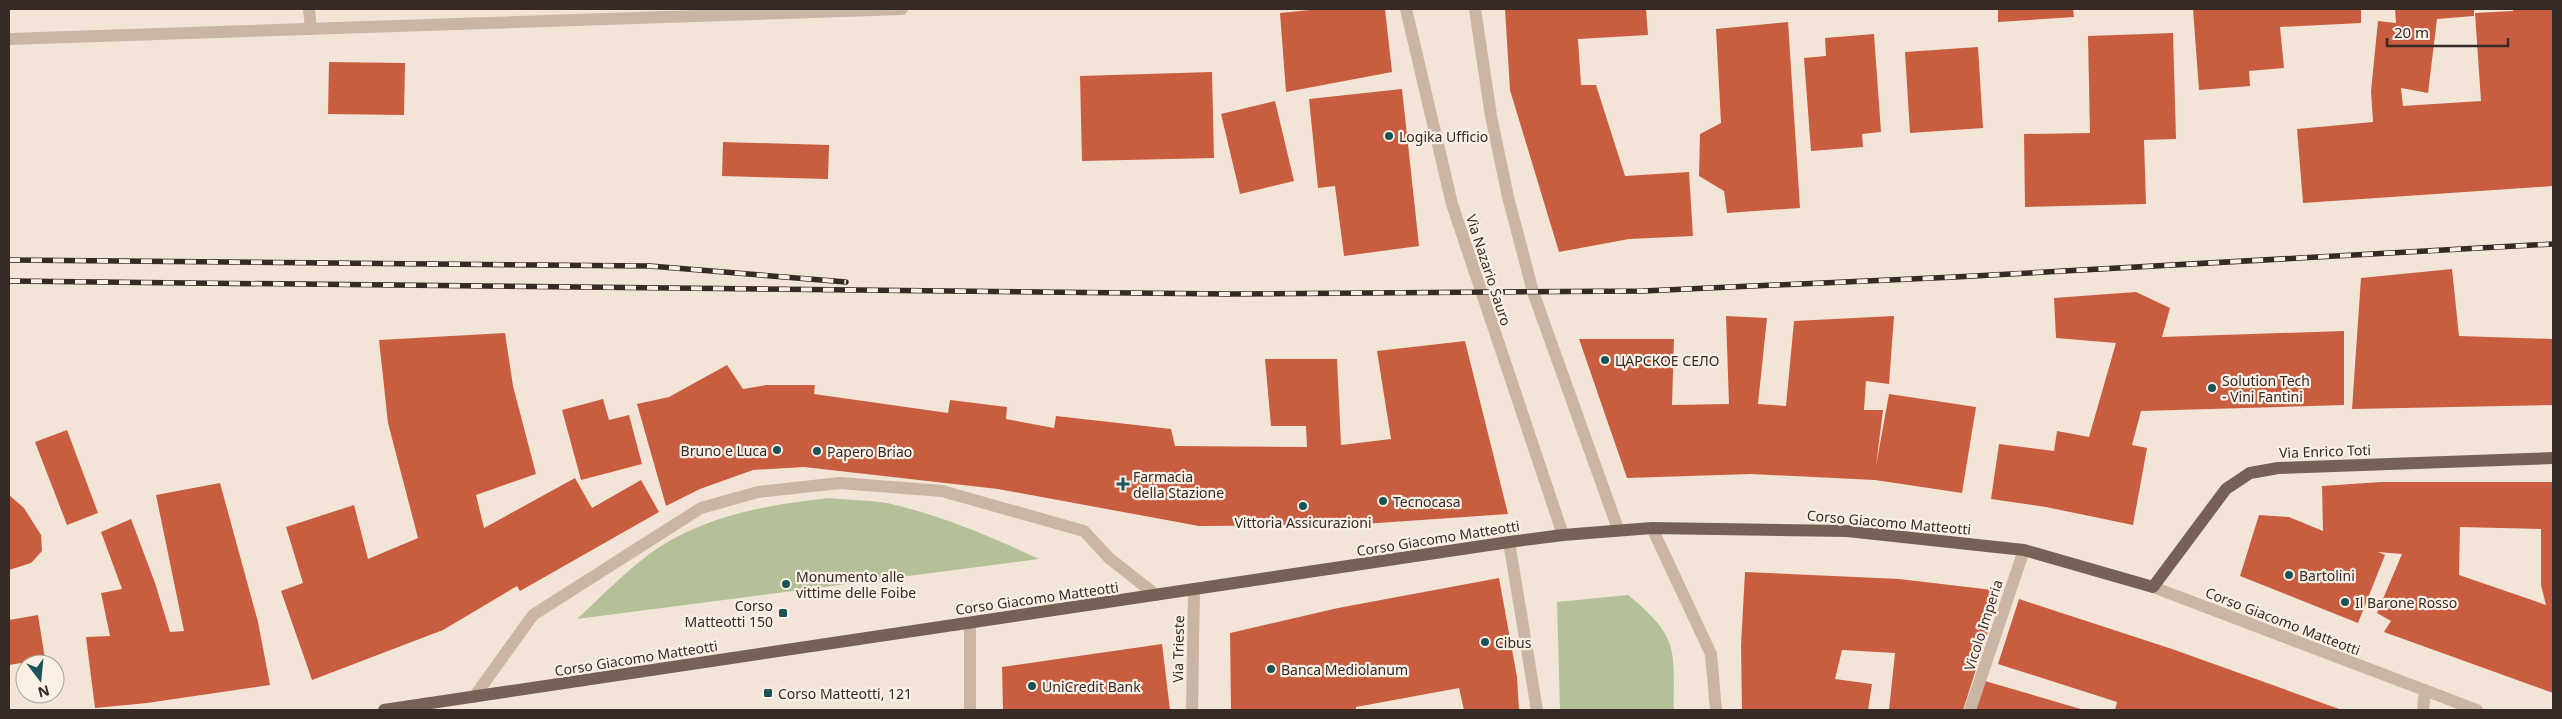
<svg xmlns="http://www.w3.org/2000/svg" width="2562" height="719" font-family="'Noto Sans',sans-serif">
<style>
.green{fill:#b4c198}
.building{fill:#c95d3f;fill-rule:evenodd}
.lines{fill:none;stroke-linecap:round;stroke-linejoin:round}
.minor{stroke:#cab4a4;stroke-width:12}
.major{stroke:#776156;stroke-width:12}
.rail-casing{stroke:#352a26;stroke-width:5.5}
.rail{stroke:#f9efe4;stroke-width:4;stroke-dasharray:11;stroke-linecap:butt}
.poi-dot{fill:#1b5457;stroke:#f9efe4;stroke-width:2}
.labels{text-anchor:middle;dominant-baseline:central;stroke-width:4.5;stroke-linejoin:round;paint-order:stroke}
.poi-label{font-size:14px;fill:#352a26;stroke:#f9efe4;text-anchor:start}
.street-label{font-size:14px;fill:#352a26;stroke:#f9efe4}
</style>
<rect width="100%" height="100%" fill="#f2e5d8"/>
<g class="green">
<path d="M829 498C848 500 868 500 887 503 940 515 990 536 1039 559L577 619C600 598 623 574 648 555 701 516 766 505 829 498Z"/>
<path d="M1628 595C1679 637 1674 648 1674 710H1560L1557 602Z"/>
</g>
<g class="building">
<path d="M1320 9H1385L1392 72 1286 92 1280 13Z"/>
<path d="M1505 9H1646L1648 35 1578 39 1581 85H1596L1625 176 1689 172 1693 236 1629 239 1559 252 1510 90Z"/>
<path d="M1998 9H2073L2074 17 1998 22Z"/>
<path d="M2193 9H2361V23L2280 27 2284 68 2249 71 2250 86 2199 90Z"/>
<path d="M2395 9H2474V16L2437 19 2428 93 2401 88 2403 106 2481 101 2475 13 2513 11V9H2553V186L2303 203 2297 129 2373 122 2371 91 2378 21 2396 23Z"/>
<path d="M1788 22 1800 208 1727 213 1724 191 1699 176 1700 134 1721 123 1716 29Z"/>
<path d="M2173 33 2176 139 2144 140 2146 204 2025 207 2024 134 2090 133 2088 36Z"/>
<path d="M1874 34 1881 132 1862 134 1863 147 1811 151 1804 58 1826 56 1825 38Z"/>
<path d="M1978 47 1983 128 1910 133 1905 52Z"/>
<path d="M329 62 405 63 404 115 328 114Z"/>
<path d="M1212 72 1214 158 1082 161 1080 76Z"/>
<path d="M1402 89 1419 246 1344 256 1335 186 1318 188 1309 99Z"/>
<path d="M1275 101 1294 181 1240 194 1221 114Z"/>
<path d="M723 142 829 145 828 179 722 176Z"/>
<path d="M2452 269 2459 336 2553 339V405L2352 409 2361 278Z"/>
<path d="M2136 292 2170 308 2162 337 2344 331V405L2141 411 2132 445 2147 448 2133 525 2046 507 1991 499 1999 444 2054 451 2057 431 2089 437 2116 343 2056 338 2054 298Z"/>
<path d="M1726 316 1767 318 1758 404 1786 406 1794 321 1894 316 1889 384 1866 381 1864 410H1883L1876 466 1889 394 1976 407 1962 493 1875 480 1751 474 1627 478 1579 339H1674L1672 405 1729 404Z"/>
<path d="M505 333 513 386 536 474 476 495 484 528 575 478 592 508 641 480 659 512 520 591 517 586 443 630 312 680 281 591 303 583 286 527 354 505 368 559 418 538 388 423 379 340Z"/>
<path d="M1465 341 1508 514 1349 525 1199 526 998 489 804 467 753 470 700 489 666 506 637 404 669 397 727 365 743 389 767 385H815L814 394 948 413 950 400 1007 407 1006 419 1054 428 1056 416 1171 429 1175 446 1307 447 1306 426H1271L1265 359H1337L1341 445 1391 439 1377 351Z"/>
<path d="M603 399 609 420 629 415 642 464 581 480 562 410Z"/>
<path d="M67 430 98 513 67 525 35 442Z"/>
<path d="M2381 482H2553V693L2384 632 2391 621 2377 613 2402 554 2378 552 2385 555 2358 623 2240 576 2259 515 2289 517 2323 531 2322 486ZM2460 527 2541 529V585L2546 605 2459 575Z"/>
<path d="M220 483 258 622 270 685 147 703 95 708 86 637 110 636 101 593 122 589 101 532 131 519 155 583 170 632 184 631 156 495Z"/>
<path d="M9 495 24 508 41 535 42 551 31 563 9 570Z"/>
<path d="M1745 572 1899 579 2001 591 1963 710H1889L1895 653 1842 650 1835 679 1872 684 1868 710H1742L1741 645Z"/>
<path d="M1499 578 1517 677 1519 710H1464L1459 688 1356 707V710H1231L1230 633 1338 608Z"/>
<path d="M2019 599 2172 649 2342 710H2115L2117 702 1998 664Z"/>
<path d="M38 615 45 659 9 665V620Z"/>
<path d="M1162 644 1170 710H1003L1002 667Z"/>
<path d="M1985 681 2084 710H1976Z"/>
</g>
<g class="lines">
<g class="minor">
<path d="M309 9 311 29"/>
<path d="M1406 9 1452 204 1563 535"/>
<path d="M1475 9 1491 116 1508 197 1533 292 1618 529"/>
<path d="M9 39 902 9"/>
<path d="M1652 528 1711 654 1716 710"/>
<path d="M1509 542 1537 710"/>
<path d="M2153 587 2477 710"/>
<path d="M474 697 533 615 701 508 758 492 840 483 942 491 1084 531 1109 558 1156 595"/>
<path d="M970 710V623"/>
<path d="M1192 710 1194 589"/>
<path d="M1970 710 2024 550"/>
<path d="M2423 710 2425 690"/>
</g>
<path class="major" d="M384 710 1509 542 1563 535 1652 528 1847 531 2024 550 2153 587 2226 489 2250 473 2278 468 2553 458"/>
<defs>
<g id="rail">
<path d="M9 260 650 266 846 282"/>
<path d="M9 281 1228 294 1643 291 1955 277 2553 244"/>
</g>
</defs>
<use href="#rail" class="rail-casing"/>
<use href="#rail" class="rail"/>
</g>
<g class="poi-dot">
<circle cx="1389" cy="136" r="5"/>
<circle cx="1605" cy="360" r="5"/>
<circle cx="2212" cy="388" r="5"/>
<circle cx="777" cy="450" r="5"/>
<circle cx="817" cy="451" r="5"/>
<path d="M1120.5 476.5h5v5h5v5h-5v5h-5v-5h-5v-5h5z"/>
<circle cx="1383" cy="501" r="5"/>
<circle cx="1303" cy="506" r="5"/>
<circle cx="2289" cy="575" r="5"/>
<circle cx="786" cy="584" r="5"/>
<circle cx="2345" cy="602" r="5"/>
<rect x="778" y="608" width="10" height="10" rx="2.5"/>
<circle cx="1485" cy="642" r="5"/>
<circle cx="1271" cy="669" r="5"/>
<circle cx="1032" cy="686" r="5"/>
<rect x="763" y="688" width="10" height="10" rx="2.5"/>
</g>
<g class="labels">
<g class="poi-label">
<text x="1399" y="136">Logika Ufficio</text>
<text x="1615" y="360">ЦАРСКОЕ СЕЛО</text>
<text x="2222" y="380">Solution Tech<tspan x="2222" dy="16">- Vini Fantini</tspan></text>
<text x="767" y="450" text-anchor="end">Bruno e Luca</text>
<text x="827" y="451">Papero Briao</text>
<text x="1133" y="476">Farmacia<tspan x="1133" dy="16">della Stazione</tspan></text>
<text x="1393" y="501">Tecnocasa</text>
<text x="1303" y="522" text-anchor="middle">Vittoria Assicurazioni</text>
<text x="2299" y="575">Bartolini</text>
<text x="796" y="576">Monumento alle<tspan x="796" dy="16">vittime delle Foibe</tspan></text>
<text x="2355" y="602">Il Barone Rosso</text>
<text x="773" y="605" text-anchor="end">Corso<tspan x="773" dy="16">Matteotti 150</tspan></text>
<text x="1495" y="642">Cibus</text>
<text x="1281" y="669">Banca Mediolanum</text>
<text x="1042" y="686">UniCredit Bank</text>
<text x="778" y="693">Corso Matteotti, 121</text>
</g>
<g class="street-label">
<text transform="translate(1489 270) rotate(72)">Via Nazario Sauro</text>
<text transform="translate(2325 451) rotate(-2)">Via Enrico Toti</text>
<text transform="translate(1889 522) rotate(5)">Corso Giacomo Matteotti</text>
<text transform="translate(1438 538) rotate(-9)">Corso Giacomo Matteotti</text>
<text transform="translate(1037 598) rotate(-8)">Corso Giacomo Matteotti</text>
<text transform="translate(2283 621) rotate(21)">Corso Giacomo Matteotti</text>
<text transform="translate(1983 625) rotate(-72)">Vicolo Imperia</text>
<text transform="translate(1178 649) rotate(-89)">Via Trieste</text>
<text transform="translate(636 658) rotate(-9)">Corso Giacomo Matteotti</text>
</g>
</g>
<rect width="2562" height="719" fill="none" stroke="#352a26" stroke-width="20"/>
<g transform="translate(40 679) rotate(164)"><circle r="24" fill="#f9efe4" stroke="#aba098"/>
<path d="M0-4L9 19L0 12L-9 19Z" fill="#1b5457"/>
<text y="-8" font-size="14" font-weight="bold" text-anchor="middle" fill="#352a26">N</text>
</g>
<path d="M2387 38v8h121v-8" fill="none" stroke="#352a26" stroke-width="2.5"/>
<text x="2394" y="38" font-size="15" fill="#352a26" stroke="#f9efe4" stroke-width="4" paint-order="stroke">20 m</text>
</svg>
